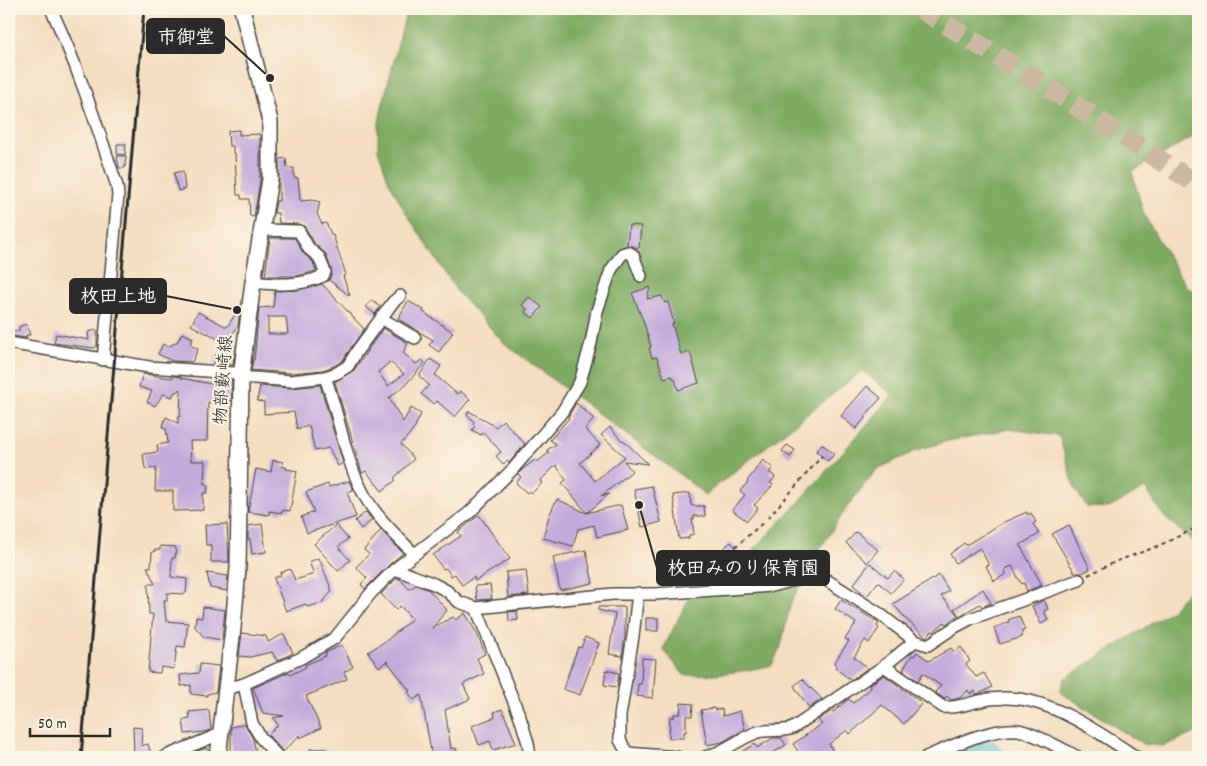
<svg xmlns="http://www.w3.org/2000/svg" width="1207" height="766" font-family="Dekko,'Klee One',sans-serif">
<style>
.forest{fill:#7faa62;stroke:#556a46}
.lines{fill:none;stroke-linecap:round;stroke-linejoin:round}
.river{stroke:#4cb8c7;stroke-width:19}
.building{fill:#c3abdc;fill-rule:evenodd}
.highway-tunnel{stroke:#ccb9a2;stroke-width:20;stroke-dasharray:20 10;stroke-linecap:butt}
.street-casing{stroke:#494641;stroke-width:14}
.secondary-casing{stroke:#494641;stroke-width:18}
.path{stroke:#494641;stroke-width:2;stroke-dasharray:4 4;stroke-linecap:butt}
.street{stroke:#fff;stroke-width:11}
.secondary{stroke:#fff;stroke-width:15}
.rail{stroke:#2b2b2b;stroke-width:3}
.labels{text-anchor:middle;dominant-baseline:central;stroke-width:4;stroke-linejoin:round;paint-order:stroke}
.street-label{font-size:18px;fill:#2b2b2b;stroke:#fcf5e5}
.leader{fill:none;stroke:#2b2b2b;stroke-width:2}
.callout-dot{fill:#2b2b2b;stroke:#fcf5e5;stroke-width:2}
.callout{fill:#2b2b2b;stroke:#2b2b2b;stroke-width:2}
.callout-label{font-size:19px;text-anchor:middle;font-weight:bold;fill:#fff}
</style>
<rect width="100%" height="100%" fill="#fcf5e5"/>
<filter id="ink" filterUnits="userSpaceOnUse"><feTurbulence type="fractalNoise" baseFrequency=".02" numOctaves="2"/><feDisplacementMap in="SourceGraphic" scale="10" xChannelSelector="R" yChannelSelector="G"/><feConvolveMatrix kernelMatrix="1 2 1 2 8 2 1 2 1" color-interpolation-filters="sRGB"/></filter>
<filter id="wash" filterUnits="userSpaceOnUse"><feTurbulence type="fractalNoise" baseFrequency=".0096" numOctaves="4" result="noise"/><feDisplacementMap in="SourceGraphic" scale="20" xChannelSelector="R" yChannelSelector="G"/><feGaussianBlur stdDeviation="1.12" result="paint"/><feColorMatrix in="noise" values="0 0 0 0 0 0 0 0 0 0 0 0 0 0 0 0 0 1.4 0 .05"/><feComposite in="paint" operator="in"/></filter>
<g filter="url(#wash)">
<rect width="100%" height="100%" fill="#f4ddc0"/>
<g class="forest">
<path d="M407 9H1198V134L1132 172 1144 215 1187 288 1198 292V545L1165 518 1145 488 1109 508 1087 507 1075 489 1059 436 1009 429 948 441 917 450 876 470 848 506 821 547 791 602 781 646 772 665C743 672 715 675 684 675L663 649 688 600 738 566 800 501 893 395 862 371 705 495 687 480 504 343 458 293 406 213 389 182 378 150V128L382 107Z"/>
<path d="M1198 574V732L1163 746 1143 744 1060 692 1064 679 1171 611 1192 586Z"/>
</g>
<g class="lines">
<path class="river" d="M956 757C967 752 977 747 989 749L996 757"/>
</g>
<g id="blocks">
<g class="building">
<path d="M239 130V135L260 134V181L254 217 250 216 249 199H241V195H237L235 153H233V146H229L228 131Z"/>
<path d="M117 144H126L125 155 117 154Z"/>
<path d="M117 156H126L125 168H119Z"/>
<path d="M286 158 287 168H294V178H298L300 200 302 201 312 200 320 202 317 214 322 224 326 223 332 236 333 235 346 275 343 276 350 296 329 280 332 272 326 254 315 244 305 227 299 224 279 223 278 213H274L276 201H279V159Z"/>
<path d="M183 171 185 189 178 191 174 173Z"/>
<path d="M629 225 641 226 639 248 627 245Z"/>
<path d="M270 238H295L303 253 313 262 316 271 297 276H265Z"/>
<path d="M322 284 364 329 342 361 334 366 323 370 291 373 251 370 253 360H254L259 308 273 307 275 291 299 290ZM268 317H286L288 334H268Z"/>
<path d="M650 287 647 299 662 296 665 303 668 302 674 323 672 324 681 354 690 352 699 383 678 390 675 379H673L672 376 664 378 657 357 652 358 649 348 651 347 644 323 632 293Z"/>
<path d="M529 297 542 307 533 318 525 312 527 309 522 305Z"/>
<path d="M372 300 380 307 375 314 366 307Z"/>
<path d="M408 301 424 310 423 312 453 332 439 352 429 345 433 340 398 319Z"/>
<path d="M240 307 238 326 225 344 208 333V334L191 325 198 312 227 327Z"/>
<path d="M26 324 30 335H26L27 338 12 336V331H19V327Z"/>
<path d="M383 328 408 343 403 353 416 364 422 360 425 363 406 384 389 398 403 422 411 408 421 414 414 429 401 444 414 459 394 478 396 480 382 491 366 471 362 473 335 382 354 370ZM390 362 404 374 388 386 378 372Z"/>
<path d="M97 330V346L94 348 54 343 56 334 89 340 88 332Z"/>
<path d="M182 333 193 338 190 345 198 349 192 362 172 361 158 354 163 344 168 347 177 342Z"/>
<path d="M235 346 233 365 213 364 215 355H221V348Z"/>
<path d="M430 359 441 366 435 375 457 394 460 391 470 399 455 417 437 401 434 404 421 394 429 385 419 376Z"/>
<path d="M143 374 172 378 173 376 181 377V378L217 385V379L232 380 231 401 219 400V403L208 402 207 441H190L191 461H205L204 484H208L207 493H203V510L173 511V491H155L156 468 145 469 143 454 158 452 157 445 168 443 166 429 162 427 166 417 178 423V417H180L181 389 174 393 172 397 163 394 155 406 147 402 152 391 139 387Z"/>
<path d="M320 385 343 463 338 466 329 448 315 451 309 426 297 429 294 412 264 414V402L257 401 260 386 291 388Z"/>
<path d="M867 386 881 398 865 416 866 417 856 429 841 416Z"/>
<path d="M576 403 594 419 585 429 600 445 580 463 595 481 625 457 601 435 610 427 622 441 623 440 648 464 624 461 632 471 630 473 601 496 609 494 587 513 562 483 566 480 556 465 540 481 542 483 532 493 529 491 527 493 516 483 521 477 518 474 523 469 535 460 537 462 549 453 547 450 556 444 550 440 569 418 568 417Z"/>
<path d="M469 411 496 427 503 420 525 444 509 463 507 461 503 464 496 456 501 452 483 432 481 435 472 430 475 426 473 424 474 422 467 414Z"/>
<path d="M822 444 834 454 828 461 816 451Z"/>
<path d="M787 445 795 450 790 457 782 451Z"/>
<path d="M273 460 283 462 282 467H286V469L297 471 290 511 283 510 282 513 269 511V515L248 512 256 469 271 472Z"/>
<path d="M763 460 773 468 769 472 775 477 770 483 773 485 754 505 758 508 747 521 732 510 745 495 740 491 748 482 747 481Z"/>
<path d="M349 481 353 490 347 492 356 517 307 533 301 517 314 512 306 492 328 484 329 487Z"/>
<path d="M652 486 661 522 642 527 634 489Z"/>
<path d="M690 493 691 505 693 506H704L705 516H694V519H692L694 534 689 535V538L680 539H679L673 495Z"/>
<path d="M557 499 586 513 621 505 628 530 597 537 594 525 578 529 573 546 543 538 549 516Z"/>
<path d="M366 512 372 520 361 529 355 521Z"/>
<path d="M1027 512 1028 515 1031 513 1036 522 1033 524 1039 534 1020 545 1042 585 1027 591 1024 583 1022 584 1018 578 1012 566 1005 569 1006 574 994 581 986 566 989 565 980 548 956 563 950 554 964 543 966 545 1004 522Z"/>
<path d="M479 515 510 559 475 581 474 577 462 585 455 574 451 576 446 568 443 569 433 555 461 536 458 532Z"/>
<path d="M227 524 229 562H211V545H206L205 525Z"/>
<path d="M262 524 266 552 252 554 250 539H248V526Z"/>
<path d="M336 525 348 539 338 547 350 560 338 571 314 544Z"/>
<path d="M1069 525 1090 569 1082 573H1075L1052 534Z"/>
<path d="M381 530 403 553 390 564 365 589 361 584 367 578 356 567 369 554 364 550Z"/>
<path d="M856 532 878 550 867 563 846 543Z"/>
<path d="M731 542 739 551 731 559 723 549Z"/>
<path d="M160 546 176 547 175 558H172L171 577 187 579 186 593 184 594 167 593V600H164L166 621 188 623 185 647 177 646 174 669 161 667 160 673 148 672 153 614H149L148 584H155L147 567H151L152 552H154V550H160Z"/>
<path d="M586 550 593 583 560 590 553 557Z"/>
<path d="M319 558 332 591 322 603 307 607 306 604 286 611 274 578 281 575 280 573 290 569 295 580 314 574 309 562Z"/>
<path d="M870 563 888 578 894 571 904 579 891 593 878 582 867 596 853 585Z"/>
<path d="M526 570 529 595 508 597 506 572Z"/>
<path d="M207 573 228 576 227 591 210 588Z"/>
<path d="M939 575 949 591 941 596 958 615 946 624 945 622 933 632 932 631 926 637 908 621 893 604Z"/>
<path d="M397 578 400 579 409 589 416 585 429 590 447 610 432 628 453 617 456 620 465 613 477 634 485 654 477 658 484 674 463 684 470 699 445 710 451 749 456 748 457 757H432L421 695 414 700 408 692 410 691 387 661 379 667 368 652 387 640 412 619 400 606 396 610 381 594Z"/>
<path d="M490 585 492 599 477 600 475 586Z"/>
<path d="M983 589 991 603 982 607 980 604 959 616 954 609Z"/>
<path d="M841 600 879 623 877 626 879 628 869 643 865 640 854 657 868 668 851 680 835 668 837 666 834 663 849 641 845 639 856 623 835 609Z"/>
<path d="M1044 600 1048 609 1044 611 1048 620 1041 624 1032 606Z"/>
<path d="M203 607 225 610 222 640 204 637 195 627 196 617 202 618Z"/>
<path d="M598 607H625V637L622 656 609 654 615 614 598 610Z"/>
<path d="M517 611 518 620 509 621 508 612Z"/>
<path d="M1019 616 1025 630 1022 631V637L1000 644 994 628 1009 622 1008 620Z"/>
<rect x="646" y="618" width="12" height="13"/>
<path d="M242 633 266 636 268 642 284 634 293 653 277 661 272 652 250 657 239 656Z"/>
<path d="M585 637 599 643 580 695 563 689 578 647 581 648Z"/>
<path d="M342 645 353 667 344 672 347 679 306 696 321 728 300 738V735L283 752 268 735 278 725 273 718 284 716 263 713 253 688 289 672 290 675 306 667 305 665 326 656 325 653Z"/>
<path d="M961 647 970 661 966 664 976 677 984 673 992 687 981 693 976 694 975 691 970 694 968 690 960 698 951 700 947 696 944 699 935 692 941 686 923 673 918 681 903 670 912 655 914 656 917 652 929 661 951 648 954 652Z"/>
<path d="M642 658 656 659 653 698 637 696 638 684H641Z"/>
<path d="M200 664 219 666 216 692 207 694V696L191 694V685L181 686 180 675 199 673Z"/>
<path d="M606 670 619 673 617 687 604 685Z"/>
<path d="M884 675 922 703 904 724 882 705 850 734 847 730 829 744 836 757H802L793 744 822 724 818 720 832 711 833 712 849 699 853 703 872 687 869 685Z"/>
<path d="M802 679 822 699 809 708 794 686Z"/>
<path d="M681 703 693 704 692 716H686V732H684V738H669L670 717H674V714H680Z"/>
<path d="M714 708 715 710 722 709 723 716 740 711 745 729 722 742 707 745 701 710Z"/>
<path d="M502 709 516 743 493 750 490 741 479 745 472 726 495 717 494 712Z"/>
<path d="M209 710 211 730 204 732 185 734 183 720 190 719 189 712Z"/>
<path d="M245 724 253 739 257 757H234L233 752H231V727Z"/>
<path d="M133 727 142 728 141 746 148 744 152 757H134Z"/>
<path d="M773 738H781L786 745 771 754 773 757H733L755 744 757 748Z"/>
<path d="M205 748 209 750V757H183Z"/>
<rect x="310" y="749" width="16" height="8"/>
</g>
</g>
</g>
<g filter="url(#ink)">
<use href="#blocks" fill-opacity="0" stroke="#494641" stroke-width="1"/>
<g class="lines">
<path class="highway-tunnel" d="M921 9 1052 90 1198 185"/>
<defs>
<g id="street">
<path d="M51 9C78 66 97 126 117 186L118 195 103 360"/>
<path d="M253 282C277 285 301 286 323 276L325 272 319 257 309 249 299 231 262 230"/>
<path d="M381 318 415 338"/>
<path d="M9 343 149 367 235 373 241 377 291 381 325 377 337 373 348 366 357 351 393 302 400 296"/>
<path d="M325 377C340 417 344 460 366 498 378 519 397 536 414 554"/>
<path d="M395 569 434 584 447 591 459 602 476 608 613 594H655L772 586 813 575 820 576 880 614 915 641"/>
<path d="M476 608 520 717 528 743 530 757"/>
<path d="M884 666 943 707C957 709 971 702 985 700 991 698 998 699 1004 698 1049 697 1100 733 1136 757"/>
<path d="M244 684 252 723 261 738 278 757"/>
<path d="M226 687H233L244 684 301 658 335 638 371 593 395 569 469 513 513 469 562 412 580 382 591 343 597 311 611 270 622 254 628 252 633 255 641 276"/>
<path d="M627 753 677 757"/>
<path d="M164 757 220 734"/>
<path d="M627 757V753L620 740V716L633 636 638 593"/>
<path d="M705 757C723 753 737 740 755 733 767 728 781 733 793 728L884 666 915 641 928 645 955 627 970 619 1079 580"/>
<path d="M926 757C950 747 992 727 1018 730 1032 732 1064 750 1078 757"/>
</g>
<path id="secondary" d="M218 757 233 628 238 568 241 377 253 282 270 179V121L242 9"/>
</defs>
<use href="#street" class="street-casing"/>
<use href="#secondary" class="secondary-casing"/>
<g class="path">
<path d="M768 518 822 456"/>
<path d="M735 547 765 521"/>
<path d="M1088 575 1117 561 1156 547 1198 527"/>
<path d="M696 579 704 575 727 554"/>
</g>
<use href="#street" class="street"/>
<use href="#secondary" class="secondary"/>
<path class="rail" d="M81 757 144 9"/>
</g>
</g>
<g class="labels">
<g class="street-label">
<text transform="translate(225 380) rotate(-86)">物部藪崎線</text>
</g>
</g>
<path class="leader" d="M270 78L224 36M237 310L166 296M639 505L657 568"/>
<g class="callout-dot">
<circle cx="270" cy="78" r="5"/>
<circle cx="237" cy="310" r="5"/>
<circle cx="639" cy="505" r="5"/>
</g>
<g class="callout">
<rect x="147" y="19" width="77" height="34" rx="5"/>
<rect x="70" y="279" width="96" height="34" rx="5"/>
<rect x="657" y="551" width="172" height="34" rx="5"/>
</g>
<g class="callout-label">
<text x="186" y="43">市御堂</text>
<text x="118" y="302">枚田上地</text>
<text x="743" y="574">枚田みのり保育園</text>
</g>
<rect width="1207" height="766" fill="none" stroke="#fcf5e5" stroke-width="30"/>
<path d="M30 728v8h80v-8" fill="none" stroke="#2b2b2b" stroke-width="2.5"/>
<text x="38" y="728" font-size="15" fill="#2b2b2b" stroke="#fcf5e5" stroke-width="4" paint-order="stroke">50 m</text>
</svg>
